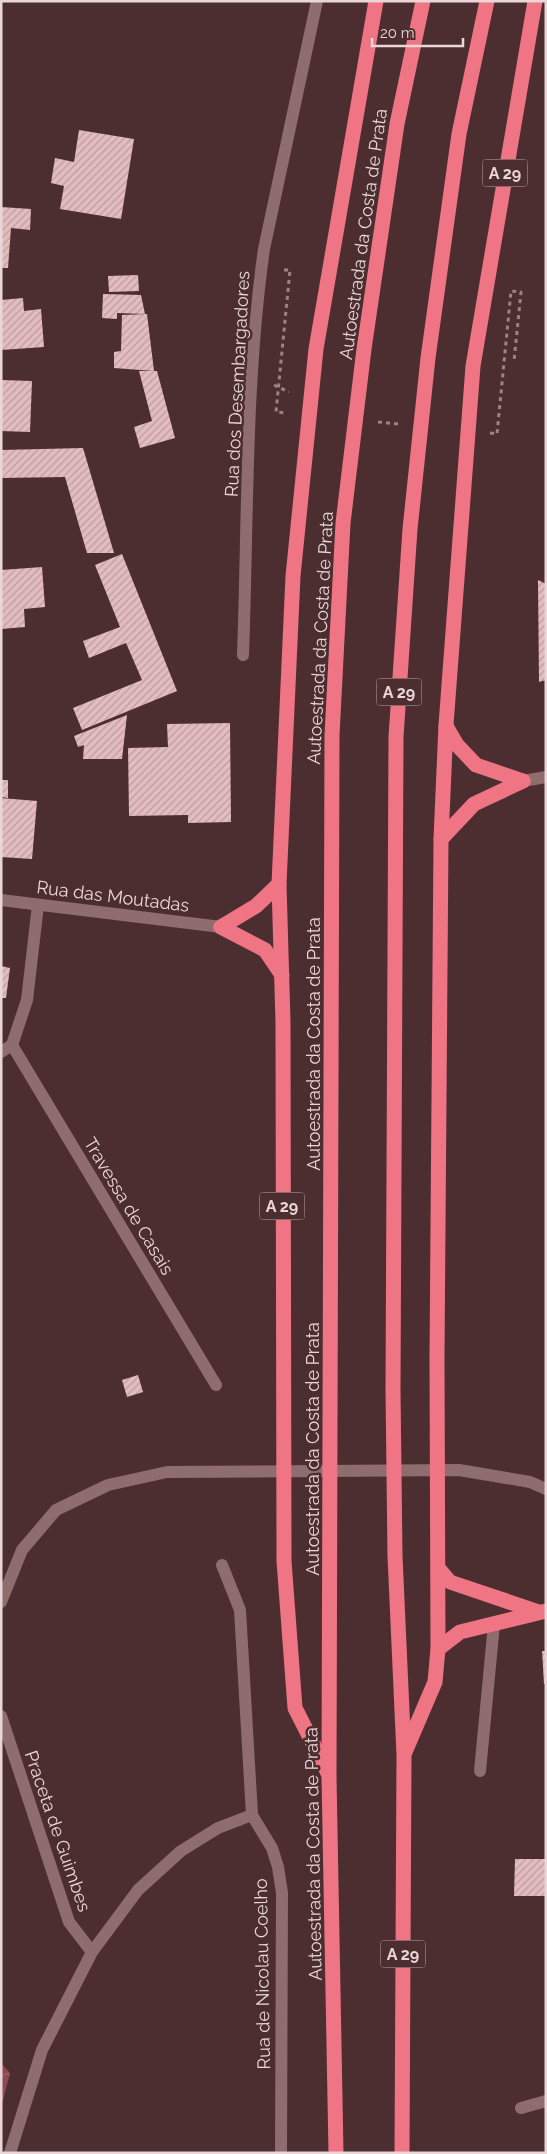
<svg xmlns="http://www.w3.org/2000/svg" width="547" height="2154" font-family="Raleway,sans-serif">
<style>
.forest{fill:url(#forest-crowns)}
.building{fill:url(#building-hatch)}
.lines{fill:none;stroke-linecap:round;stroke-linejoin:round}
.path{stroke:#9c8385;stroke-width:3;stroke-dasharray:4 4;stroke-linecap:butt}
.lane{stroke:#8f6d6f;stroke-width:12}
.street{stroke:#8f6d6f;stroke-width:12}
.secondary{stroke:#8f6d6f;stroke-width:12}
.highway{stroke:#ef7584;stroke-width:15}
.labels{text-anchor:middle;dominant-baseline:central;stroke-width:5;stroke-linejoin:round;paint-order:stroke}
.shield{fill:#4c2e31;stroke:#bba4a5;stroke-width:1}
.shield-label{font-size:16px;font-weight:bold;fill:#ead6d7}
.street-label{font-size:18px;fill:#ead6d7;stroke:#4c2e31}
</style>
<defs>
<pattern id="forest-crowns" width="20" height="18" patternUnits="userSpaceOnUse" patternTransform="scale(1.25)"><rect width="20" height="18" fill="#8e4a51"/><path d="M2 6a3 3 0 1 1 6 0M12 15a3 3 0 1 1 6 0" fill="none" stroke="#9e6369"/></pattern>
<pattern id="building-hatch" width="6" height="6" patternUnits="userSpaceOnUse" patternTransform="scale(1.25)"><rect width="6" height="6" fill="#e3bcbf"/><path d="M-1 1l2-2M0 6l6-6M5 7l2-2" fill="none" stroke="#bc9d9f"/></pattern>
</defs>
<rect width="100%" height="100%" fill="#4c2e31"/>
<path class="forest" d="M1 2063 10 2073 1 2108Z"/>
<g class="building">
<path d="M79 130 134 139 121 219 60 209 64 186 51 183 55 158 74 162Z"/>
<path d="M1 207 31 209 30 230 11 228 8 268H1Z"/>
<path d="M138 275 139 291 109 292 108 276Z"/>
<path d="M103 294 141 295 145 314 117 313V319L102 318Z"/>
<path d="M23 298 24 311 41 309 44 347 1 350V300Z"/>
<path d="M147 314 154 371 114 368V352L121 351 122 315Z"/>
<path d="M139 371H157L175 438 140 448 134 427 152 421Z"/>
<path d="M1 380 32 381 30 432 1 431Z"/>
<path d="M83 448 114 553H87L65 477 1 478V450Z"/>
<path d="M122 554 177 691 82 730 73 708 142 680 126 643 89 658 83 641 120 627 95 565Z"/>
<path d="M42 567 45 607 24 609 25 627 1 629V570Z"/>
<path d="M538 580 546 584V680L539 682Z"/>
<path d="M127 715 122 759H83L84 745 78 747 74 736Z"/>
<path d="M230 723 231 822 188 823V815L129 816 128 748 168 747 167 724Z"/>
<path d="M1 780H8V798L1 797Z"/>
<path d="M1 798 37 801 32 859 1 857Z"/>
<path d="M1 966 10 968 6 998H1Z"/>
<path d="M138 1375 143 1392 127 1397 122 1380Z"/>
<path d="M542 1651H546V1684H544Z"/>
<path d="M515 1859H546V1896H514Z"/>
</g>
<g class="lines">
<g class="path">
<path d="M284 270H290L276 412 287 413"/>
<path d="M274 385 289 392"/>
<path d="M378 422 399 424"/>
<path d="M490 433 497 434 511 291 521 292 514 361"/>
</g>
<path class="lane" d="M480 1771 494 1624"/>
<g class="street">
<path d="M243 655C248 520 245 383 264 249L317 1"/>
<path d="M12 1045 216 1385"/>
<path d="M1 1052 12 1045 27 1000 38 905"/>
<path d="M222 1565 240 1610 252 1815 272 1848 278 1867 282 1893 281 2153"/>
<path d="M1 1602 22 1550 56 1510 108 1485 167 1472 459 1470 530 1482 546 1489"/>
<path d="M1 1716 69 1922 92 1952"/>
<path d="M521 2108 546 2101"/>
<path d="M10 2153 42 2050 92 1952 138 1890 181 1851 218 1828 252 1815"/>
</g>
<g class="secondary">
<path d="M523 781 546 777"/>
<path d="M1 900 221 927"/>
</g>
<g class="highway">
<path d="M446 726 457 745 476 765 523 781"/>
<path d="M441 839 474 804 523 781"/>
<path d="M221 927 265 950 282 975"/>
<path d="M221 927 256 906 279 884"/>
<path d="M439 1569 450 1582 539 1612"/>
<path d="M438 1649 460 1632 546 1611"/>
<path d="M405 1752 435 1682 438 1649 437 1357 441 839 446 725 473 366 535 1"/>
<path d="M328 1773 295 1708 284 1561 283 1022 279 884 293 576 316 349 376 1"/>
<path d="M336 2153 329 1776 332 735 343 523 364 349 397 124 423 1"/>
<path d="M402 2153 404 1755 395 1556 393 1389 396 737 410 529 428 358 459 134 487 1"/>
</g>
</g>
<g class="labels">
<g class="shield">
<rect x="482.5" y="159.5" width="45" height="27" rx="4"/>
<rect x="376.5" y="678.5" width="45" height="27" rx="4"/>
<rect x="259.5" y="1192.5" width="45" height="27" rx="4"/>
<rect x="380.5" y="1940.5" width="45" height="27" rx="4"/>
</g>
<g class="shield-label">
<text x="505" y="173">A 29</text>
<text x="399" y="692">A 29</text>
<text x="282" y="1206">A 29</text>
<text x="403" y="1954">A 29</text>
</g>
<g class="street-label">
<text transform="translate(363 234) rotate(-82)">Autoestrada da Costa de Prata</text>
<text transform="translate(237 384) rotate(-87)">Rua dos Desembargadores</text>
<text transform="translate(320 638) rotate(-87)">Autoestrada da Costa de Prata</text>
<text transform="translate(113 896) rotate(7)">Rua das Moutadas</text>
<text transform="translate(313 1044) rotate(-90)">Autoestrada da Costa de Prata</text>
<text transform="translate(129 1206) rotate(59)">Travessa de Casais</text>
<text transform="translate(312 1449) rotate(-90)">Autoestrada da Costa de Prata</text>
<text transform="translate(58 1831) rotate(71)">Praceta de Guimbes</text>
<text transform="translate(313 1854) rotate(-91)">Autoestrada da Costa de Prata</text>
<text transform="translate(262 1974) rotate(-91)">Rua de Nicolau Coelho</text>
</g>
</g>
<rect width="547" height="2154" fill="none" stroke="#ead6d7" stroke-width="5"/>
<path d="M372 38v8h91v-8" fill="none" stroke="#ead6d7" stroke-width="2.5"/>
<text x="380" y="38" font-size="15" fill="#ead6d7" stroke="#4c2e31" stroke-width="4" paint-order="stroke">20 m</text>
</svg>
